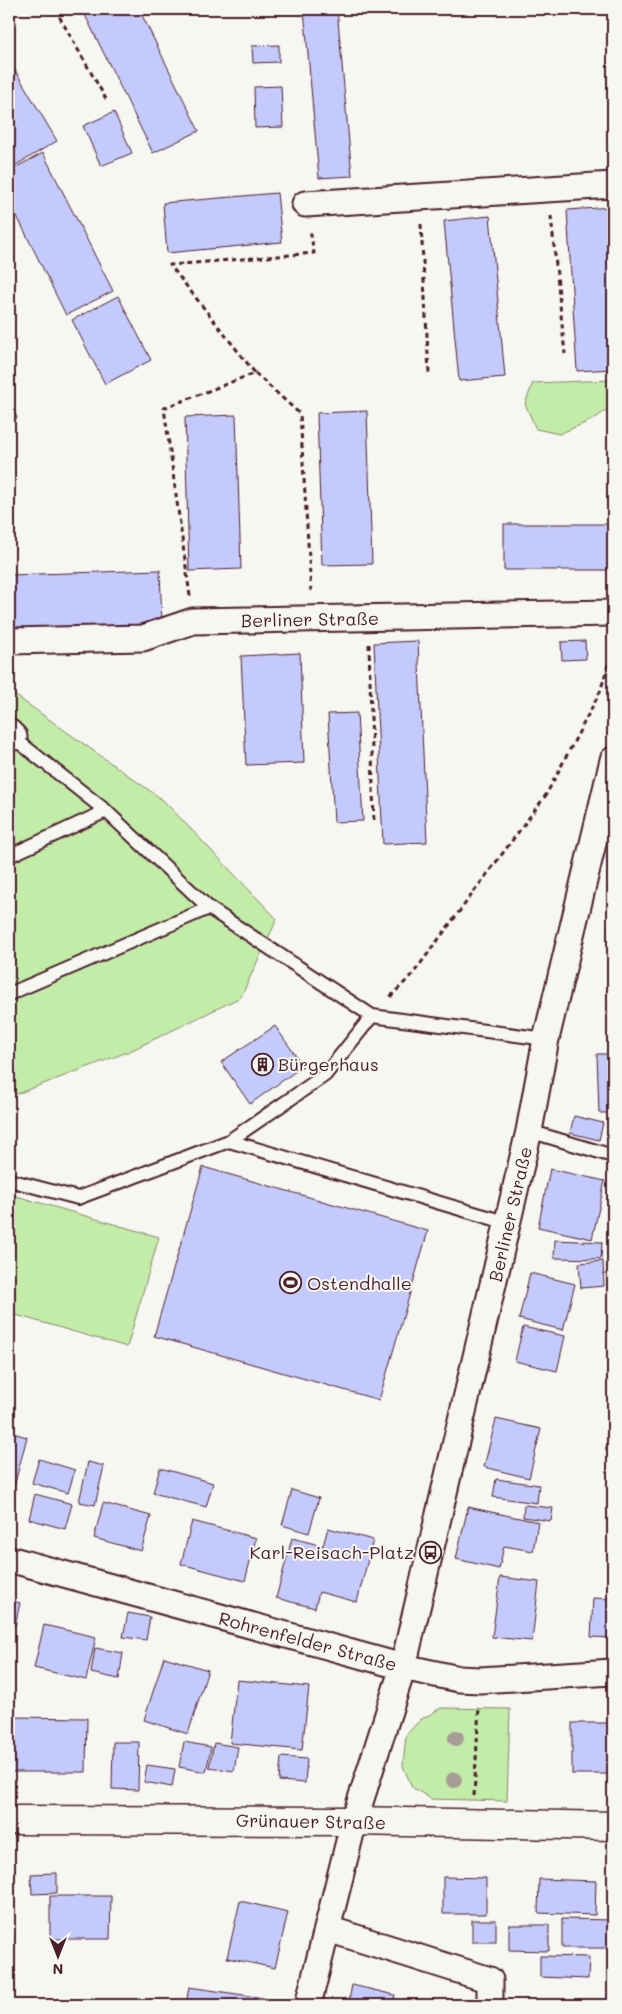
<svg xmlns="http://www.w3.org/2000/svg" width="622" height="2014" font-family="Mali,sans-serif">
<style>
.green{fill:#c3eca8;stroke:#86866a}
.building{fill:#c5cafc;stroke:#4a1f2b}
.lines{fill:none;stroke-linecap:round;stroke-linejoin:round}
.lane-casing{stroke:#4a1f2b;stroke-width:16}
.street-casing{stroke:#4a1f2b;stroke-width:29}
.secondary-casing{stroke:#4a1f2b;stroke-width:31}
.path{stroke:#4a1f2b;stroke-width:3;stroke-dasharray:5 4;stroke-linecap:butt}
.lane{stroke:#f6f6f2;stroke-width:12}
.street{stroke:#f6f6f2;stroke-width:25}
.secondary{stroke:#f6f6f2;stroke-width:28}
.tree{fill:#a89c96}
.labels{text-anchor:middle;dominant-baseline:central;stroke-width:4;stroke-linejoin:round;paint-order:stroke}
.street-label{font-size:18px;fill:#4a1f2b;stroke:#f6f6f2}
.poi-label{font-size:18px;fill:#4a1f2b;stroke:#f6f6f2;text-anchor:start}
</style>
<rect width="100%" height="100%" fill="#f6f6f2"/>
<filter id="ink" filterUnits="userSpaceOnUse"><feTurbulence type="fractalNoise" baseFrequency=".02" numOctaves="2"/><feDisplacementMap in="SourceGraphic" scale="10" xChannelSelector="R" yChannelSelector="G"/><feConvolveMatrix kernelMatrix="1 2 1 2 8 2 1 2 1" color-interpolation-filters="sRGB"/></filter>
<g filter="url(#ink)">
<g class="green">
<path d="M613 380 612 407 592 420 559 434 536 429 525 404 533 383Z"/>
<path d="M9 691 163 800 277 919 241 997 130 1051 9 1097Z"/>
<path d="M9 1194 159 1237 127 1347 9 1313Z"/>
<path d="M441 1708 510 1709 507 1801 431 1799 412 1787 403 1766 406 1735 420 1720Z"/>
</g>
<g class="building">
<path d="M82 9H139L199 131 153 153Z"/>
<path d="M304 9H337L352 176 319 178Z"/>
<path d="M279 45V62L253 63 252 46Z"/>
<path d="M9 60 57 141 16 165 9 153Z"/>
<path d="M281 86 283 127 255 128 254 87Z"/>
<path d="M114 112 132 153 101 166 83 126Z"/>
<path d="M43 153 113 291 66 315 9 200V171Z"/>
<path d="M277 193 282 242 167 253 163 203Z"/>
<path d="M613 207V369L577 371 567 210Z"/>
<path d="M490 216 505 377 459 381 444 221Z"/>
<path d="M118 296 151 360 105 384 72 320Z"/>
<path d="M9 400 17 418 9 422Z"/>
<path d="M367 411 372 564 322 565 317 413Z"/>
<path d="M236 415 241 569 189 571 185 417Z"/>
<rect x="504" y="524" width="109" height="46"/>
<path d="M160 570 162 624 9 629V575Z"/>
<path d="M418 641 427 842 383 844 374 643Z"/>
<path d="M585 641 586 659 562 660 561 642Z"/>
<path d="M300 653 304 763 246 765 241 656Z"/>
<path d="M357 713 363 821 334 822 328 714Z"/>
<path d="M275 1026 303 1066 250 1104 221 1062Z"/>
<path d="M597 1054H613V1113H599Z"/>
<path d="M574 1116 603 1123 599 1140 570 1133Z"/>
<path d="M203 1167 428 1231 379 1400 154 1336Z"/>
<path d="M550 1169 605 1181 592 1239 538 1227Z"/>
<path d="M555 1240 602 1242 601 1259 554 1258Z"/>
<path d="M603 1261 604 1286 581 1288 579 1263Z"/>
<path d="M530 1273 575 1284 563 1330 519 1319Z"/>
<path d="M523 1327 565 1336 557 1371 515 1361Z"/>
<path d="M496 1419 541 1429 529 1478 484 1467Z"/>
<path d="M9 1432 27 1437 9 1506Z"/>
<path d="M613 1443V1459L605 1449Z"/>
<path d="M39 1459 75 1470 68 1493 32 1483Z"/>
<path d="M88 1462 104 1466 95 1505 79 1502Z"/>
<path d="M160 1468 213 1483 206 1507 153 1493Z"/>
<path d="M496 1479 539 1485 537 1503 493 1497Z"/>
<path d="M292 1490 319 1498 309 1533 282 1525Z"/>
<path d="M35 1494 72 1504 65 1529 29 1519Z"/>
<path d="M103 1503 151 1516 141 1551 94 1538Z"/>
<path d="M524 1505 553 1508 551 1521 523 1517Z"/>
<path d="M468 1507 538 1522 533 1551 504 1546 499 1569 456 1559Z"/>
<path d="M192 1521 256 1538 245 1581 181 1564Z"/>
<path d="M328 1528 373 1540 357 1602 319 1592 315 1608 276 1598 292 1538 323 1546Z"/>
<path d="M500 1577 539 1582 532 1641 492 1637Z"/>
<path d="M593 1598 613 1599V1638L591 1637Z"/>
<path d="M9 1600 20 1603 15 1626 9 1624Z"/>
<path d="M128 1613 150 1617 146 1640 123 1637Z"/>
<path d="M44 1625 96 1637 86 1680 34 1668Z"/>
<path d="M95 1648 123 1653 119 1679 91 1673Z"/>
<path d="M164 1657 208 1670 188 1734 144 1720Z"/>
<path d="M237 1680 309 1687 302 1750 230 1743Z"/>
<path d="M11 1717 87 1718 86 1772H11Z"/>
<rect x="572" y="1723" width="41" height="51"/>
<path d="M113 1742H139L138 1790 112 1789Z"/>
<path d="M184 1742 211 1747 206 1772 179 1767Z"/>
<path d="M214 1743 238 1747 234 1771 209 1767Z"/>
<path d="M281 1757 307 1759 305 1783 279 1781Z"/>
<path d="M147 1765 175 1769 172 1787 144 1782Z"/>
<path d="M57 1873V1893L32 1894 31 1874Z"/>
<path d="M443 1877 486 1878V1914H443Z"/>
<path d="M539 1879 596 1881 595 1915 538 1913Z"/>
<path d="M50 1896H111L110 1939H50Z"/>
<path d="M240 1901 288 1912 275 1968 227 1958Z"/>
<path d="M9 1908H11L10 1956H9Z"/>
<path d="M562 1919 613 1920V1948H562Z"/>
<rect x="472" y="1920" width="24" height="22"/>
<path d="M509 1925H549V1951L509 1950Z"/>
<path d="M540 1956 589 1957 588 1979 540 1977Z"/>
<path d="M352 1985 395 1995 393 2005H348Z"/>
<path d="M189 1987 264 1998 263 2005H186Z"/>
</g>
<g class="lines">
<defs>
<g id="lane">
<path d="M10 735 106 811 209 908 372 1016 546 1039"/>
<path d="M9 856 106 811"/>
<path d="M9 994 209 908"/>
<path d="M529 1131 613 1156"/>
<path d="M229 1141 508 1223"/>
<path d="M9 1180 78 1198 229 1141 325 1075 372 1016"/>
</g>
<g id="street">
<path d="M305 204 613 185"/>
<path d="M10 641 143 638 193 621 613 613"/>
<path d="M9 732 14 737"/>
<path d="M9 1559 403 1667 459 1679 480 1680 613 1672"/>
<path d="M328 1929 490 1980V2005"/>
<path d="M308 2005 354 1821 403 1667 529 1131 546 1039 613 760"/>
</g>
<path id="secondary" d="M9 1820 354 1821 613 1826"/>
</defs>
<use href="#lane" class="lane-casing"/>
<use href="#street" class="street-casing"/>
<use href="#secondary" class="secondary-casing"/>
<g class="path">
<path d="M55 9 106 99"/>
<path d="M551 216 565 354"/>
<path d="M421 224 429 373"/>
<path d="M255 373 300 414 311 591"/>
<path d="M190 596 164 408 255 373 170 265 314 253 310 229"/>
<path d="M369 644 374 823"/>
<path d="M390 997 412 975 546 795 600 692 613 649"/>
<path d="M474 1796 479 1707"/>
</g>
<use href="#lane" class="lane"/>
<use href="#street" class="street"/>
<use href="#secondary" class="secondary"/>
</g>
<g class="tree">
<circle cx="456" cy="1738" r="8"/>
<circle cx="454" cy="1780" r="8"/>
</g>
</g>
<defs>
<symbol id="building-ring" viewBox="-11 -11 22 22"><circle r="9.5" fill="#f6f6f2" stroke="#4a1f2b" stroke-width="1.5"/><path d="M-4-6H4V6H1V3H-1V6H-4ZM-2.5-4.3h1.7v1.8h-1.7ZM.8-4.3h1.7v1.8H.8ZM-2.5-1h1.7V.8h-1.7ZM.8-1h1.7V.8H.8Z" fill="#4a1f2b"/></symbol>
<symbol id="stadium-ring" viewBox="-11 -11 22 22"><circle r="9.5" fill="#f6f6f2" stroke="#4a1f2b" stroke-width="1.5"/><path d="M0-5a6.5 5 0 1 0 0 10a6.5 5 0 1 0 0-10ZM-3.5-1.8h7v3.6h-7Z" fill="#4a1f2b"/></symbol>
<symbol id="bus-ring" viewBox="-11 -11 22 22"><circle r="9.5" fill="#f6f6f2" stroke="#4a1f2b" stroke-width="1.5"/><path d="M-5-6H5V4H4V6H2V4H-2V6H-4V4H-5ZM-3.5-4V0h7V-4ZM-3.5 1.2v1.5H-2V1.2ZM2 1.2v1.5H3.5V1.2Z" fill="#4a1f2b"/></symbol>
</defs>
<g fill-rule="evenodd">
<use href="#building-ring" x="250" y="1052" width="25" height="25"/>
<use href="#stadium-ring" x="278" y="1270" width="25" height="25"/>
<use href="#bus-ring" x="418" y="1540" width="25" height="25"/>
</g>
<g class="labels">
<g class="street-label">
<text transform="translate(310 619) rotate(-1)">Berliner Straße</text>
<text transform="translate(510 1214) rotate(-77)">Berliner Straße</text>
<text transform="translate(308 1641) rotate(15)">Rohrenfelder Straße</text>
<text transform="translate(311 1821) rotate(1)">Grünauer Straße</text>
</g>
<g class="poi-label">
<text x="278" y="1064">Bürgerhaus</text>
<text x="307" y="1283">Ostendhalle</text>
<text x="414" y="1552" text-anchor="end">Karl-Reisach-Platz</text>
</g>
</g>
<rect width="622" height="2014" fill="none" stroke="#f6f6f2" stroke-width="30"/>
<rect x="15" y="15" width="592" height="1984" fill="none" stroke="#4a1f2b" stroke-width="2" filter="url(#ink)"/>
<g transform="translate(58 1956) rotate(180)" stroke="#f6f6f2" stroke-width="4" paint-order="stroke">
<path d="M0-4L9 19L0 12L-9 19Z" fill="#4a1f2b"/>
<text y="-8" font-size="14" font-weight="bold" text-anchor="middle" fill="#4a1f2b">N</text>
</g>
</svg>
